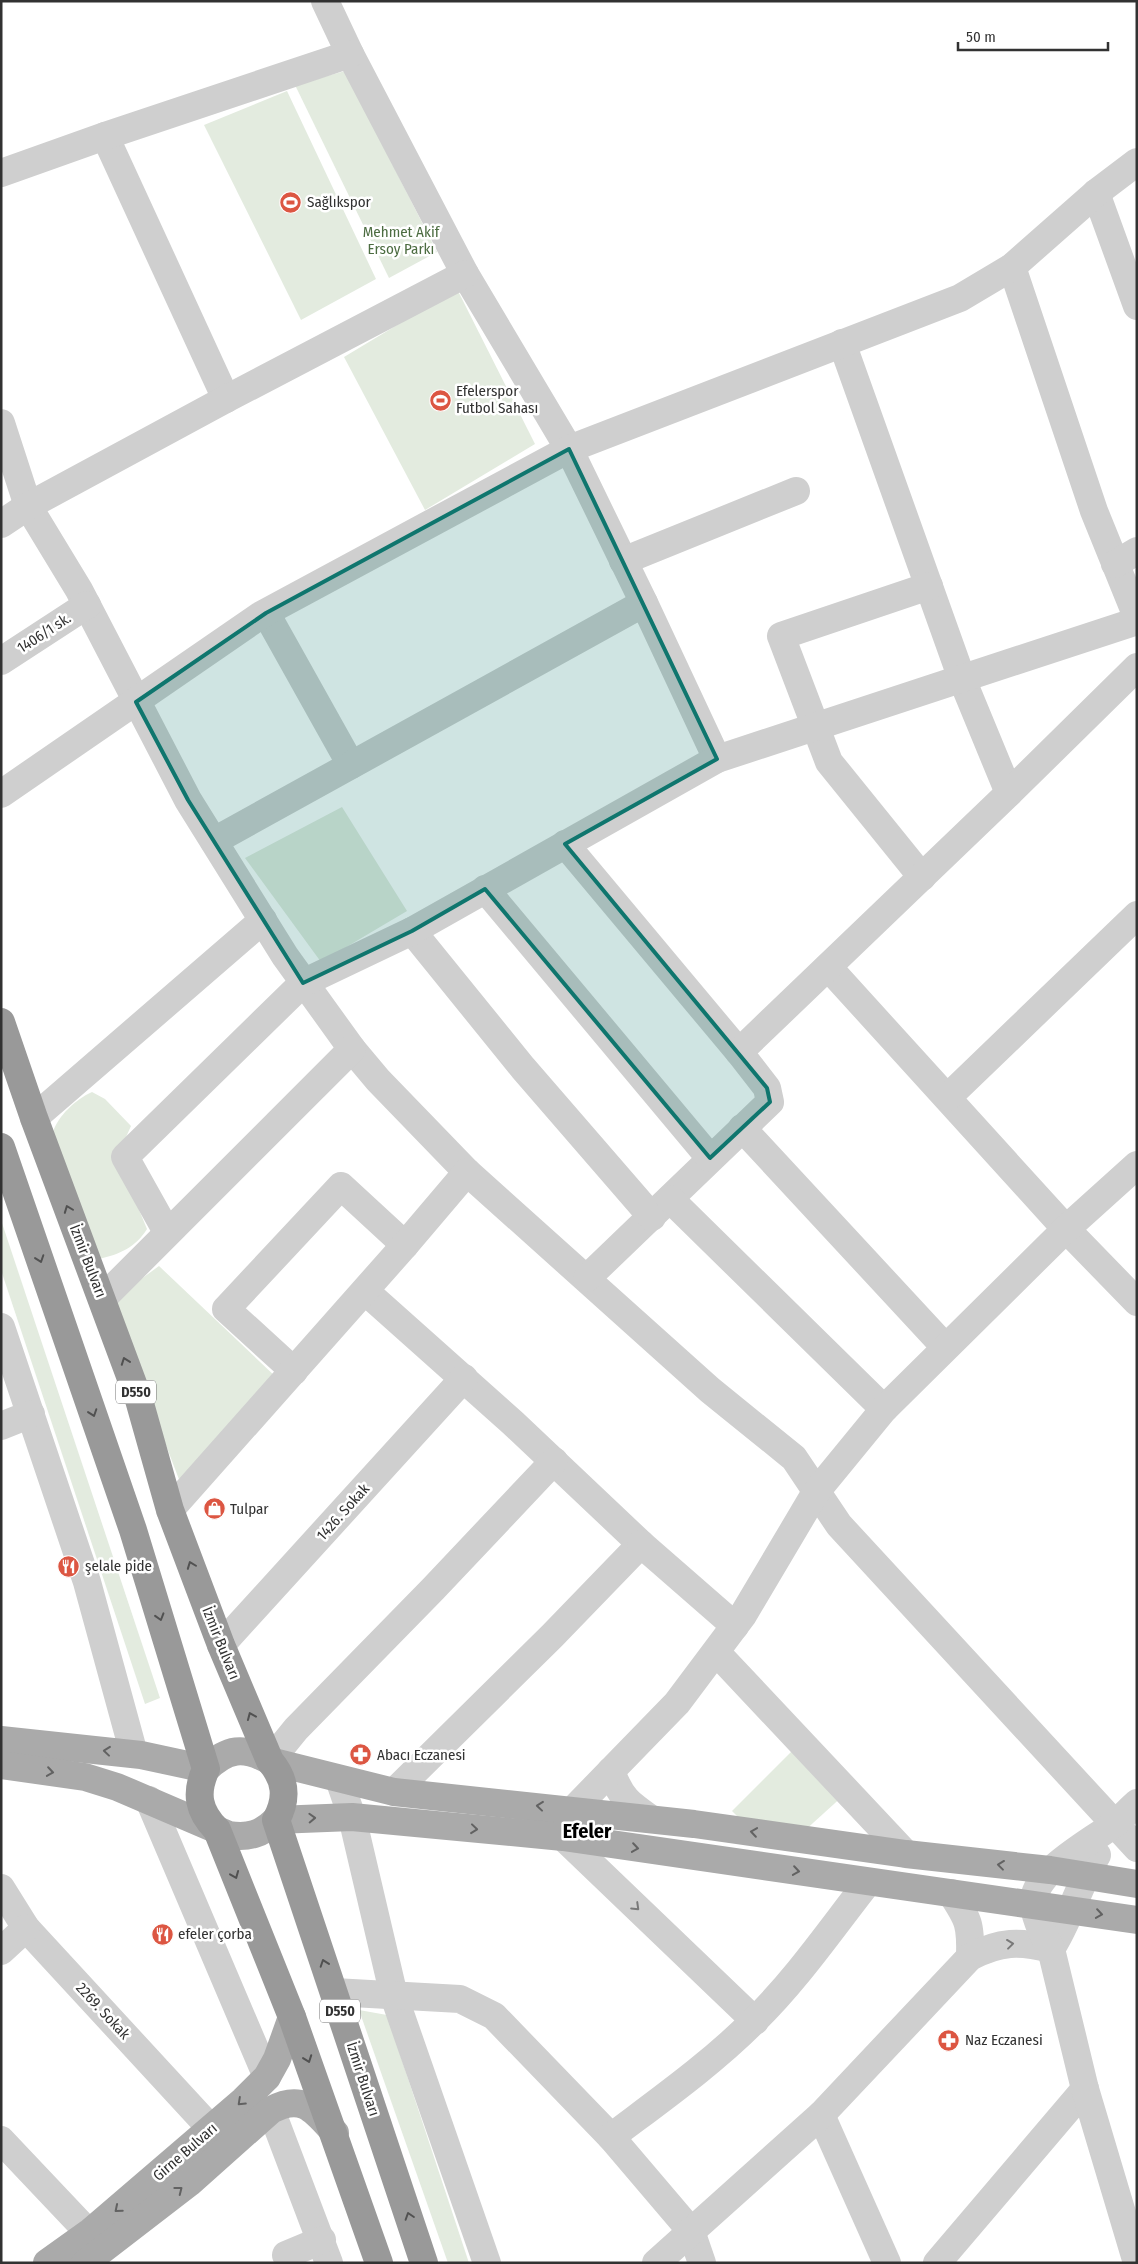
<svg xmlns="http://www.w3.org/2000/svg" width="1138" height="2264" font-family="'Fira Sans Condensed',sans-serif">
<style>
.green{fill:#e3ebdf}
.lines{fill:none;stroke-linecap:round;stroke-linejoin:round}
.minor{stroke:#cfcfcf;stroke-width:28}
.major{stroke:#aaa;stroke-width:28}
.highway{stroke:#999;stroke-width:28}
.oneway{stroke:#515151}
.oneway2{stroke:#626262}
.oneway3{stroke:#797979}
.marked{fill:#0f766e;fill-opacity:0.2;stroke:#0f766e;stroke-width:4;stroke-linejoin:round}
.labels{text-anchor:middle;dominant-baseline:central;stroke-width:5;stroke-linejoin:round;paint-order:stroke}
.shield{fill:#fff;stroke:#707070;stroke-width:1}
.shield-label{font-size:14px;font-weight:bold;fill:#323232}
.poi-label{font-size:15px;fill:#323232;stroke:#fff;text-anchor:start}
.park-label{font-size:15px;fill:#4c6c41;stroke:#fff}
.street-label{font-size:15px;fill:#323232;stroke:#fff}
.district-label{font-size:20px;font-weight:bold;fill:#000;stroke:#fff}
</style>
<rect width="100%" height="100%" fill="#fff"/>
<g class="green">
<path d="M345 71 437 252 389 278 295 85Z"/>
<path d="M287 91 376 279 301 320 204 125Z"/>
<path d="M457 289 535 444 425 510 344 357Z"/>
<path d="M342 807 407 911 321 962 245 858Z"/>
<path d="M92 1092 105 1099 131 1126 117 1157 147 1229C135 1248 120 1254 99 1259L53 1132C58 1116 76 1099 92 1092Z"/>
<path d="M1 1220 160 1698 145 1704 1 1270Z"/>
<path d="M159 1266 278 1379 180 1482 111 1301Z"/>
<path d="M798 1745 845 1794 802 1833 747 1826 732 1811Z"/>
<path d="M359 2010 387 2015 469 2263H448Z"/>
</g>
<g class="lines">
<g class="minor">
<path d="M325 1 350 54 465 274 569 449 644 603"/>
<path d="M105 136 226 399"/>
<path d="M1 173 105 136 350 54"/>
<path d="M1096 193 1137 306"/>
<path d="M1012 267 1094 511 1137 617"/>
<path d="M842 343 962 679 1009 793"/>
<path d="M1 423 28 506 79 590 188 800 285 956 352 1049 378 1080 467 1172 710 1390 794 1458 839 1525 1137 1848"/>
<path d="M1 524 28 506 226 399 465 274"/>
<path d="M623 561 796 491"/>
<path d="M1115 564 1137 551"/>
<path d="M266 613 351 765"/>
<path d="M1 661 87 605"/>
<path d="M1 794 261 615 569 449 960 298 1012 267 1096 193 1137 162"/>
<path d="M214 841 644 603 717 759"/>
<path d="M565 844 739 1052 767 1088 770 1102 587 1278"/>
<path d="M922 877 829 762 781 636 929 586"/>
<path d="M485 889 710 1158"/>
<path d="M412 931 523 1068 652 1217"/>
<path d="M828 967 1066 1229 1137 1302"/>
<path d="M739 1052 1009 793 1137 667"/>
<path d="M948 1097 1137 915"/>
<path d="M34 1118 263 920"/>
<path d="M742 1128 945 1347"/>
<path d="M670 1199 884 1409"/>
<path d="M167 1232 125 1157 303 983 412 931 717 759 1137 621"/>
<path d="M365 1291 513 1423 641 1544 552 1636 394 1792"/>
<path d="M102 1299 352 1049"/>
<path d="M1 1327 87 1582 134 1754"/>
<path d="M294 1371 226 1309 341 1186 405 1245"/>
<path d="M1 1426 31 1414"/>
<path d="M170 1510 405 1245 467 1172"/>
<path d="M641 1544 735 1626"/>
<path d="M221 1645 464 1378"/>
<path d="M716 1652 906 1854"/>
<path d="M270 1761 296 1729 433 1589 554 1461"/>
<path d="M611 1771C621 1798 628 1803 651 1819"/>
<path d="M339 1779 352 1817 394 1996 487 2263"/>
<path d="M149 1800 267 2077"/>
<path d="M574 1809 677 1703 743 1615 816 1492 884 1409 1066 1229 1137 1165"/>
<path d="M563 1837 755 2021"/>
<path d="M1 1888 26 1928 227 2146"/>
<path d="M951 1893C969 1920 971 1925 970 1957"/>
<path d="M1051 1949C1070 1919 1079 1885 1097 1855"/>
<path d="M1 1951 26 1928"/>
<path d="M334 1992 460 1999 494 2016 611 2137 691 2231 702 2263"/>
<path d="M271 2110 329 2263"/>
<path d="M821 2115 887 2263"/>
<path d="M611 2137C660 2100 711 2064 754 2021 797 1979 831 1929 868 1882"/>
<path d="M1 2140 89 2233"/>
<path d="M286 2255 322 2240"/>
<path d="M656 2263 821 2115 970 1957C1000 1941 1020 1941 1051 1949"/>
<path d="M937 2263 1085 2089"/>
<path d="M1137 2263 1085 2089 1051 1949C1044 1936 1036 1921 1034 1906 1029 1873 1092 1842 1114 1824 1122 1818 1129 1810 1137 1803"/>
</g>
<g class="major">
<path d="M1 1740 141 1755 206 1769C227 1748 244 1746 270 1761L394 1792 694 1824 906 1854 1050 1870 1137 1884"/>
<path d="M1 1765 85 1777 117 1787 229 1835C249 1838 262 1834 276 1820L352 1817 563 1837 1137 1920"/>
<path d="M47 2263 89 2233 244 2100 267 2077 277 2059 292 2017"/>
<path d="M85 2263 189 2183 271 2110C303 2093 314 2110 335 2133"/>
</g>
<g class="highway">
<path d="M1 1022 34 1118 139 1400 170 1510 221 1645 270 1761C286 1780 288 1798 276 1820L424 2263"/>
<path d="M1 1147 133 1530 206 1769C195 1793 198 1811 217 1830L292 2017 379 2263"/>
</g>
</g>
<defs><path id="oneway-chevron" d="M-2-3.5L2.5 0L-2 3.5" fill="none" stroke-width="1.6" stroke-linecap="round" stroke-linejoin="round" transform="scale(1.25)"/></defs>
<g class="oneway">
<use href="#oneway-chevron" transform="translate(68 1209) rotate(-111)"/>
<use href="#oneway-chevron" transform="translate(40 1259) rotate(71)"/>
<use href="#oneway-chevron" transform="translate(125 1361) rotate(-110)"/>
<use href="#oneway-chevron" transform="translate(93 1413) rotate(71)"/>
<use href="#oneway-chevron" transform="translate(191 1565) rotate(-111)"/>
<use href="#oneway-chevron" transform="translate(160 1617) rotate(73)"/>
<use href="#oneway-chevron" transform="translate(251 1716) rotate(-113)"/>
<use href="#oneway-chevron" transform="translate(235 1875) rotate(68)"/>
<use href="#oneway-chevron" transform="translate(324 1963) rotate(-109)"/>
<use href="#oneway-chevron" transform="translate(308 2059) rotate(70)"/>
<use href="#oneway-chevron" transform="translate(409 2216) rotate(-108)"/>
</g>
<g class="oneway2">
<use href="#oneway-chevron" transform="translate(107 1751) rotate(-174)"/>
<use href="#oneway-chevron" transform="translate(50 1772) rotate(8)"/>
<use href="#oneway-chevron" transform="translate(540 1806) rotate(-174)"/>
<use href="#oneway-chevron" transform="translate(312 1818) rotate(-2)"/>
<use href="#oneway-chevron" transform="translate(474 1829) rotate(6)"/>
<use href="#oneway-chevron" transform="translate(754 1832) rotate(-172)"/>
<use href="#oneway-chevron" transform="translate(635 1848) rotate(8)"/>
<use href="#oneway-chevron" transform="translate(1001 1865) rotate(-173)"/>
<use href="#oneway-chevron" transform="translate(796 1871) rotate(8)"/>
<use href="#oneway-chevron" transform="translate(1099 1914) rotate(8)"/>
<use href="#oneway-chevron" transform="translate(241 2102) rotate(137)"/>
<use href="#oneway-chevron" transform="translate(179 2190) rotate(-38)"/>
<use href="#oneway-chevron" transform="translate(118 2209) rotate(140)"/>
</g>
<g class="oneway3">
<use href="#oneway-chevron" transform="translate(636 1907) rotate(44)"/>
<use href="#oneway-chevron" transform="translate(1010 1944) rotate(-7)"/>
</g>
<path class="marked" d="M569 449 717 759 565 844 767 1088 770 1102 710 1158 485 889 412 931 303 983 188 800 136 702 266 613Z"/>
<defs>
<symbol id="stadium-disc" viewBox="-11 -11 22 22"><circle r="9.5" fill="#dc5642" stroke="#fff"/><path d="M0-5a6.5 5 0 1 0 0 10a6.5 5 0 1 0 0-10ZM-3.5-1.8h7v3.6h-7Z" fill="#fff"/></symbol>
<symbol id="shop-disc" viewBox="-11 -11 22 22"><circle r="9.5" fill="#dc5642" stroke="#fff"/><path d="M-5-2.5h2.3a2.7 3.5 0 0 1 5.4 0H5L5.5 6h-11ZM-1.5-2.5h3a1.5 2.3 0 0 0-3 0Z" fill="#fff"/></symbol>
<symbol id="restaurant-disc" viewBox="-11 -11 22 22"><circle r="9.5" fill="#dc5642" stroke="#fff"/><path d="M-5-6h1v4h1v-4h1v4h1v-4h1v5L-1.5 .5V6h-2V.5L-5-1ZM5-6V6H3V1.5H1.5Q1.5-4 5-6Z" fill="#fff"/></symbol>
<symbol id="pharmacy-disc" viewBox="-11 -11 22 22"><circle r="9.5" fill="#dc5642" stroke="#fff"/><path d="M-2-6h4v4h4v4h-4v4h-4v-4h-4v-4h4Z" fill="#fff"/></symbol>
</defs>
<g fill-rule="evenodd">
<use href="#stadium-disc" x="278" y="190" width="25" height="25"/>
<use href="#stadium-disc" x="428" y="388" width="25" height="25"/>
<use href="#shop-disc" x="202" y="1496" width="25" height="25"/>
<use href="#restaurant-disc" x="56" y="1554" width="25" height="25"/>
<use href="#pharmacy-disc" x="348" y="1742" width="25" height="25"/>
<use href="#restaurant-disc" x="150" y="1922" width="25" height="25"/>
<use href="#pharmacy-disc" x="936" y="2028" width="25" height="25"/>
</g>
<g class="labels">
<g class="shield">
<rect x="116" y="1380.5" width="40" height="23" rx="4"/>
<rect x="320" y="1999.5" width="40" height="23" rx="4"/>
</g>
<g class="shield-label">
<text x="136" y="1392">D550</text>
<text x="340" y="2011">D550</text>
</g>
<g class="poi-label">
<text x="307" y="202">Sağlıkspor</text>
<text x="456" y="391">Efelerspor<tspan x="456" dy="17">Futbol Sahası</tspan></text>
<text x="230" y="1509">Tulpar</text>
<text x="85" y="1566">şelale pide</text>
<text x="377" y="1755">Abacı Eczanesi</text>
<text x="178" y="1934">efeler çorba</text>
<text x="965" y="2040">Naz Eczanesi</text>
</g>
<g class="park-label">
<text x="401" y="232">Mehmet Akif<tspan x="401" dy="17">Ersoy Parkı</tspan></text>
</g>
<g class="street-label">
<text transform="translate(44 633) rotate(-33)">1406/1 sk.</text>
<text transform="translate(88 1261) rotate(69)">İzmir Bulvarı</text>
<text transform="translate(343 1512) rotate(-48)">1426. Sokak</text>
<text transform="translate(221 1643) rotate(68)">İzmir Bulvarı</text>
<text transform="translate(103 2011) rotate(47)">2269. Sokak</text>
<text transform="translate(363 2079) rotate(72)">İzmir Bulvarı</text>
<text transform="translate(185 2152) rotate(-41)">Girne Bulvarı</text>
</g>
<g class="district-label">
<text x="587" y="1831">Efeler</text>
</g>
</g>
<rect width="1138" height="2264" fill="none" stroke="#323232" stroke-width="5"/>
<path d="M958 42v8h150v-8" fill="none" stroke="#323232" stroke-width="2.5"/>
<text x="966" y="42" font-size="15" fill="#323232" stroke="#ffffff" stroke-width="4" paint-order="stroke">50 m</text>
</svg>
